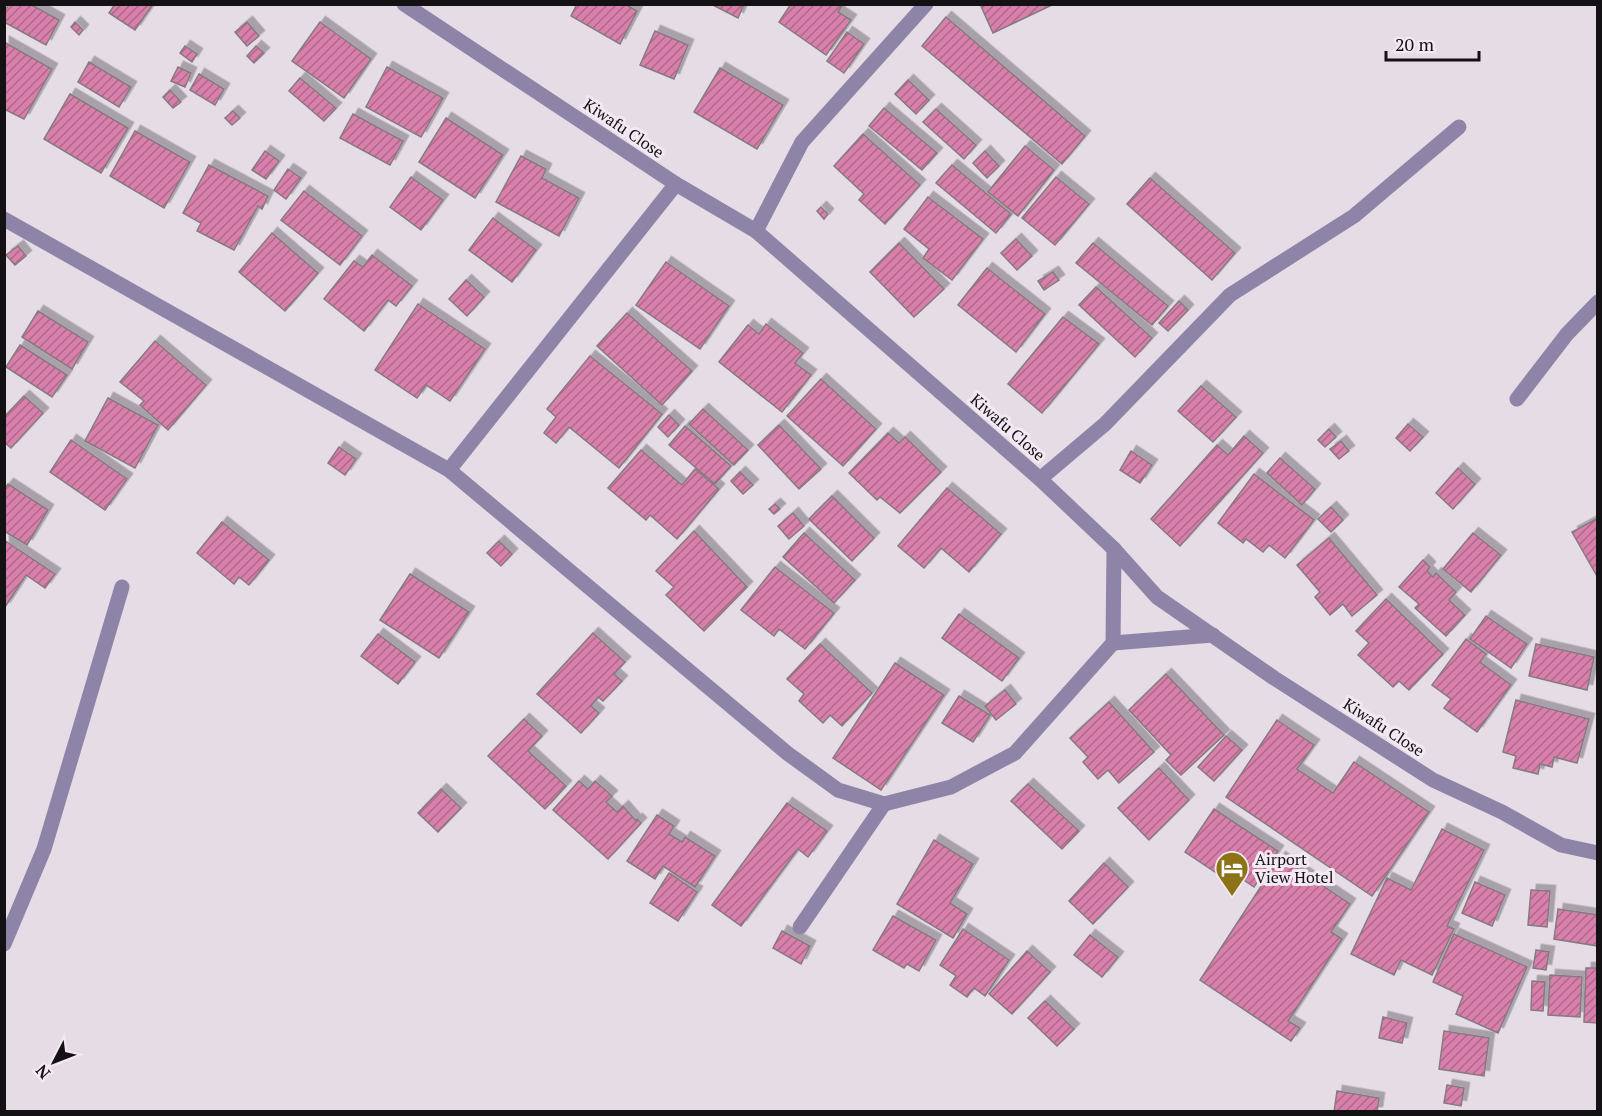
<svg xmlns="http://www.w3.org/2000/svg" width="1602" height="1116" font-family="'PT Serif',serif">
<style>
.building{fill:url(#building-hatch);stroke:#857a7f;stroke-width:1.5;filter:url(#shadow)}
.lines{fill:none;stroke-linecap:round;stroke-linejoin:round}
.street{stroke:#8e84a8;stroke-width:15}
.labels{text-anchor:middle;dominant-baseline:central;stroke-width:6;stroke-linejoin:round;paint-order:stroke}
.street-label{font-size:16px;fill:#141114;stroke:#f3e9f3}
.poi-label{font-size:16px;fill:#141114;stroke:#f3e9f3;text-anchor:start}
</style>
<defs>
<pattern id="building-hatch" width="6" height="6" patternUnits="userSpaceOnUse" patternTransform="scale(1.5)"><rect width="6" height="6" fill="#d880ab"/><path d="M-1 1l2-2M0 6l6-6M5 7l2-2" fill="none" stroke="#ae678a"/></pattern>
<filter id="shadow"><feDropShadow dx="5.5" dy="-5.5" stdDeviation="0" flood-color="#0004"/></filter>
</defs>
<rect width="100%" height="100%" fill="#e5dce6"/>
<g class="building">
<path d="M9 4H30L59 20 46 45 4 22V12Z"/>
<path d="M115 4H153L135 30 109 13Z"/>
<path d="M577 4H625L637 11 620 44 571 16Z"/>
<path d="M711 4H744L738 18Z"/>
<path d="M791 4H843L838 12 851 20 826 55 779 22Z"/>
<path d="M980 4H1054L993 33Z"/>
<path d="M946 17 1085 136 1062 164 922 46Z"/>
<path d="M75 22 83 30 79 35 71 27Z"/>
<path d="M247 22 259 36 247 46 235 32Z"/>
<path d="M320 22 371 59 344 98 292 61Z"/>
<path d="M655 31 688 45 674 79 640 65Z"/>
<path d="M847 32 864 44 844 73 827 61Z"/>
<path d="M4 42 52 69 24 119 4 109Z"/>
<path d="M185 46 197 54 192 62 180 53Z"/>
<path d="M256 46 264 53 254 63 247 56Z"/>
<path d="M89 62 131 87 119 107 78 82Z"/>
<path d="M178 67 191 73 185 87 171 81Z"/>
<path d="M387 67 443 98 421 137 366 107Z"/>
<path d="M720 68 783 105 757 149 694 112Z"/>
<path d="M199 74 224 89 215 105 190 90Z"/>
<path d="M300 78 336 108 324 121 289 91Z"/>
<path d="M908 80 929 100 916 114 895 94Z"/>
<path d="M170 90 181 102 173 108 163 97Z"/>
<path d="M70 94 128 128 101 173 44 139Z"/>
<path d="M884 108 937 153 922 170 869 126Z"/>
<path d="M936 109 976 145 964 159 923 122Z"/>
<path d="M233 111 240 118 232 125 225 118Z"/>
<path d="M353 114 403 141 390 165 340 138Z"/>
<path d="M446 118 503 155 475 198 419 162Z"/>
<path d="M135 131 190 162 164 208 110 176Z"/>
<path d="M863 134 920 185 885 224 859 200 864 194 834 166Z"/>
<path d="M1025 146 1054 170 1018 216 988 192Z"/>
<path d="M265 151 279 161 266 179 252 170Z"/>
<path d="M985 151 999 166 987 178 973 163Z"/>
<path d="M521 156 546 169 542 178 579 198 559 236 496 202Z"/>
<path d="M209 165 268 196 262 209 258 206 234 250 197 231 201 223 183 213Z"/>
<path d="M952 165 1011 214 996 233 936 183Z"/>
<path d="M288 169 301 178 286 199 274 190Z"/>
<path d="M411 177 443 200 421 230 390 207Z"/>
<path d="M1056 177 1089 204 1055 245 1022 218Z"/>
<path d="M1150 178 1235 253 1212 280 1127 204Z"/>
<path d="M304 191 362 236 340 265 281 220Z"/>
<path d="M928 197 983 239 952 280 923 258 929 249 904 229Z"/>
<path d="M821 207 828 214 824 219 817 211Z"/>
<path d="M493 218 536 250 512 282 469 250Z"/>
<path d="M272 233 318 273 285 311 239 272Z"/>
<path d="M1016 239 1032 256 1017 270 1001 253Z"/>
<path d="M899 243 944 289 914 317 870 272Z"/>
<path d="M1093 243 1168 306 1152 325 1076 263Z"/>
<path d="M18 246 26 256 15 265 6 255Z"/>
<path d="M372 255 412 286 396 306 388 300 364 331 324 299 354 261 363 267Z"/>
<path d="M666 262 729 306 700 349 636 305Z"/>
<path d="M987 268 1045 314 1016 352 958 305Z"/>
<path d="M1053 272 1059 280 1044 290 1038 281Z"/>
<path d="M466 280 484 297 467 316 449 299Z"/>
<path d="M1096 287 1152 338 1135 357 1079 305Z"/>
<path d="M1179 301 1188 310 1168 331 1159 323Z"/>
<path d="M418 304 485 349 450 401 426 385 417 398 375 370Z"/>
<path d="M38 311 88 342 72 369 22 337Z"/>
<path d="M627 313 692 371 662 405 597 346Z"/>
<path d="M1063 317 1099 344 1042 413 1008 384Z"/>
<path d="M766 324 803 353 795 363 811 375 782 412 719 362 748 325 759 334Z"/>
<path d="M155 341 206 385 168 430 140 405 144 401 120 382Z"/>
<path d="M20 345 67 375 52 397 6 367Z"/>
<path d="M590 356 662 414 619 468 569 427 556 443 544 433 556 417 547 409Z"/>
<path d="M821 379 876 429 843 466 787 416Z"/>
<path d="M1201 386 1236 417 1213 442 1178 411Z"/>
<path d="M24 396 43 413 11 448 4 442V417Z"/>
<path d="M108 398 158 425 135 468 85 441Z"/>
<path d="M703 409 748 450 734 465 689 424Z"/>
<path d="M669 415 679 425 668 437 658 427Z"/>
<path d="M1408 424 1423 437 1410 451 1396 438Z"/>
<path d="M779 425 821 469 799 489 758 445Z"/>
<path d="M685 426 731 466 715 484 669 445Z"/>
<path d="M1329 429 1336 437 1325 447 1318 440Z"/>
<path d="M888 433 899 443 905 437 941 472 900 513 880 497 877 500 849 473Z"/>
<path d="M1244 436 1263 453 1180 546 1151 519 1217 445 1228 455Z"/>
<path d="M71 440 127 479 105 510 50 472Z"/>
<path d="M1341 441 1349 451 1339 459 1330 449Z"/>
<path d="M339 447 356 459 345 475 328 463Z"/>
<path d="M641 450 682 485 695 469 719 489 677 539 650 515 646 520 608 488Z"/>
<path d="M1131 451 1152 465 1140 483 1120 470Z"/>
<path d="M1280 458 1315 489 1302 505 1267 473Z"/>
<path d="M1458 468 1475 484 1453 509 1436 493Z"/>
<path d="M740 472 753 485 743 494 731 481Z"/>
<path d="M1254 474 1314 520 1285 558 1269 545 1263 552 1246 539 1243 543 1218 523Z"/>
<path d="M8 484 48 510 27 545 4 531V489Z"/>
<path d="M947 488 1001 534 969 572 941 548 924 568 898 546Z"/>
<path d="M832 496 874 538 852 561 809 519Z"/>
<path d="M775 504 780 509 774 514 769 509Z"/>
<path d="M1331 507 1343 520 1331 532 1318 519Z"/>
<path d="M793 513 804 526 789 539 778 526Z"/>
<path d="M1598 518V578L1572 532Z"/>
<path d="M222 522 269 560 249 585 239 577 234 584 197 553Z"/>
<path d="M694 531 747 587 704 631 666 595 674 587 656 571Z"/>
<path d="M804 533 855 580 834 603 783 557Z"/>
<path d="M1473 533 1501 555 1471 592 1443 569Z"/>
<path d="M1329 538 1377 595 1352 616 1343 604 1330 615 1315 597 1320 592 1297 565Z"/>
<path d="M4 540 55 574 45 588 26 575 5 607Z"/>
<path d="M499 541 512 554 501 566 487 553Z"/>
<path d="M1423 560 1430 567 1427 571 1433 577 1436 573 1456 592 1449 600 1465 615 1446 636 1415 608 1419 604 1399 587Z"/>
<path d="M775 567 834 613 805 649 779 629 774 636 741 610Z"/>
<path d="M410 574 469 612 439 658 380 620Z"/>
<path d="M1386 599 1443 654 1409 690 1399 681 1393 687 1358 655 1369 643 1356 631Z"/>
<path d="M959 614 1019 658 1002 681 942 638Z"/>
<path d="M1486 616 1527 644 1511 668 1470 639Z"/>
<path d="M593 633 625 662 614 674 622 681 603 701 598 697 591 706 599 713 581 733 537 694Z"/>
<path d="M378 634 415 662 398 684 361 656Z"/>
<path d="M1466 639 1486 654 1480 662 1511 685 1477 732 1444 708 1451 699 1432 685Z"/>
<path d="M820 644 872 693 842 726 830 715 823 723 799 701 804 694 787 679Z"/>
<path d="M1536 644 1594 657 1587 690 1529 676Z"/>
<path d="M895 663 944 695 881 790 833 758Z"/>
<path d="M1166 674 1224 735 1181 775 1166 760 1171 755 1129 710Z"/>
<path d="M1005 690 1016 704 996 720 985 706Z"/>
<path d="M959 696 990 715 973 742 942 723Z"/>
<path d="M1516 700 1589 719 1577 763 1554 757 1552 767 1540 764 1538 774 1513 768 1516 756 1503 752Z"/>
<path d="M1109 702 1154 752 1119 783 1108 770 1098 779 1083 762 1088 757 1070 738Z"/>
<path d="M524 719 542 736 528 751 566 786 545 809 488 756Z"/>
<path d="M1277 720 1314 745 1297 769 1333 793 1354 762 1429 812 1372 896 1226 797Z"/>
<path d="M1226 736 1242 750 1214 781 1198 767Z"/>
<path d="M1159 768 1189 800 1149 840 1118 808Z"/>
<path d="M579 781 588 789 595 781 612 796 606 802 617 812 623 806 636 821 637 819 641 823 608 859 553 810Z"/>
<path d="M1028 784 1079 831 1062 849 1011 801Z"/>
<path d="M441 789 461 808 438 832 418 813Z"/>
<path d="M787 803 827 831 808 857 798 849 741 926 712 905Z"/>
<path d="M1214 809 1278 851 1254 887 1235 874 1241 865 1232 859 1221 876 1185 852Z"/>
<path d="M657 815 674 826 669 834 682 842 685 837 715 856 695 887 663 866 655 879 627 861Z"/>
<path d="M1442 829 1484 850 1447 926 1454 929 1432 975 1401 960 1394 975 1351 954 1387 878 1411 890Z"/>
<path d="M934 840 973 864 950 903 967 914 953 938 897 904Z"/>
<path d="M1280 857 1350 904 1331 932 1342 939 1288 1021 1300 1028 1291 1041 1200 980Z"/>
<path d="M1104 863 1128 887 1093 924 1069 901Z"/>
<path d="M669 873 697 892 678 921 650 903Z"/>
<path d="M1475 882 1505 895 1492 926 1462 913Z"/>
<path d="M1531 890 1550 891 1547 927 1528 925Z"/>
<path d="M1558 909 1598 915V946L1554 939Z"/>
<path d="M893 916 936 940 919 971 907 964 904 968 873 950Z"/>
<path d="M963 929 1009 960 985 996 974 988 967 997 950 985 956 976 940 965Z"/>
<path d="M782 931 810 946 801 964 773 948Z"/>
<path d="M1454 934 1527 967 1498 1033 1456 1014 1463 996 1433 982Z"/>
<path d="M1090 935 1118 957 1102 977 1074 955Z"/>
<path d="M1536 950 1549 952 1546 970 1533 968Z"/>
<path d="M1027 951 1050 972 1012 1014 989 994Z"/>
<path d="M1586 968H1598V1023L1584 1022Z"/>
<path d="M1550 975 1582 977 1580 1017 1548 1015Z"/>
<path d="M1532 981 1545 982 1543 1011 1531 1010Z"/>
<path d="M1045 1001 1074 1029 1057 1046 1028 1018Z"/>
<path d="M1383 1017 1407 1023 1402 1043 1379 1038Z"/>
<path d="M1444 1031 1489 1038 1484 1076 1439 1069Z"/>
<path d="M1447 1085 1464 1088 1461 1106 1444 1103Z"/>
<path d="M1337 1091 1379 1098 1377 1112H1334Z"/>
</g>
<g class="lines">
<g class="street">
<path d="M404 4 676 184 756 231 1040 479 1114 549 1157 597 1274 678 1433 780 1502 812 1561 845 1598 853"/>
<path d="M4 219 449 470 787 753 838 790 884 804 951 787 1015 753 1113 643 1114 549"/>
<path d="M756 231 802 142 926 4"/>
<path d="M1517 399 1567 334 1598 302"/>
<path d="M449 470 676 184"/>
<path d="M1040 479 1105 424 1230 295 1354 216 1459 127"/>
<path d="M1113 643 1213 635"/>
<path d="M800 927 884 804"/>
<path d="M4 944 44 849 122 587"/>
</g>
</g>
<defs>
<symbol id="hotel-pin" viewBox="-11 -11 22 30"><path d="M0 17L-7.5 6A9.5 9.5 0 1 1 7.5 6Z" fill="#8d7317" stroke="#f3e9f3"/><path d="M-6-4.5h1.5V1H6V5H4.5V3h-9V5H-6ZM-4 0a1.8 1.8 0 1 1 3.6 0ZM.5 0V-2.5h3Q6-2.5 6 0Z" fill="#fff"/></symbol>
</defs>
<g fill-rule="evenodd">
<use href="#hotel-pin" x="1213" y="849" width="38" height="52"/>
</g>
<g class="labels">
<g class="street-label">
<text transform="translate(624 128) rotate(34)">Kiwafu Close</text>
<text transform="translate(1008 427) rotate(41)">Kiwafu Close</text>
<text transform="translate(1384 727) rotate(33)">Kiwafu Close</text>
</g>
<g class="poi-label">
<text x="1255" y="859">Airport<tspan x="1255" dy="18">View Hotel</tspan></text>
</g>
</g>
<rect width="1602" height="1116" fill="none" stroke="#141114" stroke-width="12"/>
<g transform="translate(54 1062) rotate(228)" stroke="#f3e9f3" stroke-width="4.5" paint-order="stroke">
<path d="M0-4.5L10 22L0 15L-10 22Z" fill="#141114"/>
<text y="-9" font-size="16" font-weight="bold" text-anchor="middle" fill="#141114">N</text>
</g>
<path d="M1386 51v9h93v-9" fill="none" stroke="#141114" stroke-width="3"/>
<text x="1395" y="51" font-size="18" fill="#141114" stroke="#f3e9f3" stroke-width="4.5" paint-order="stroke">20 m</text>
</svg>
